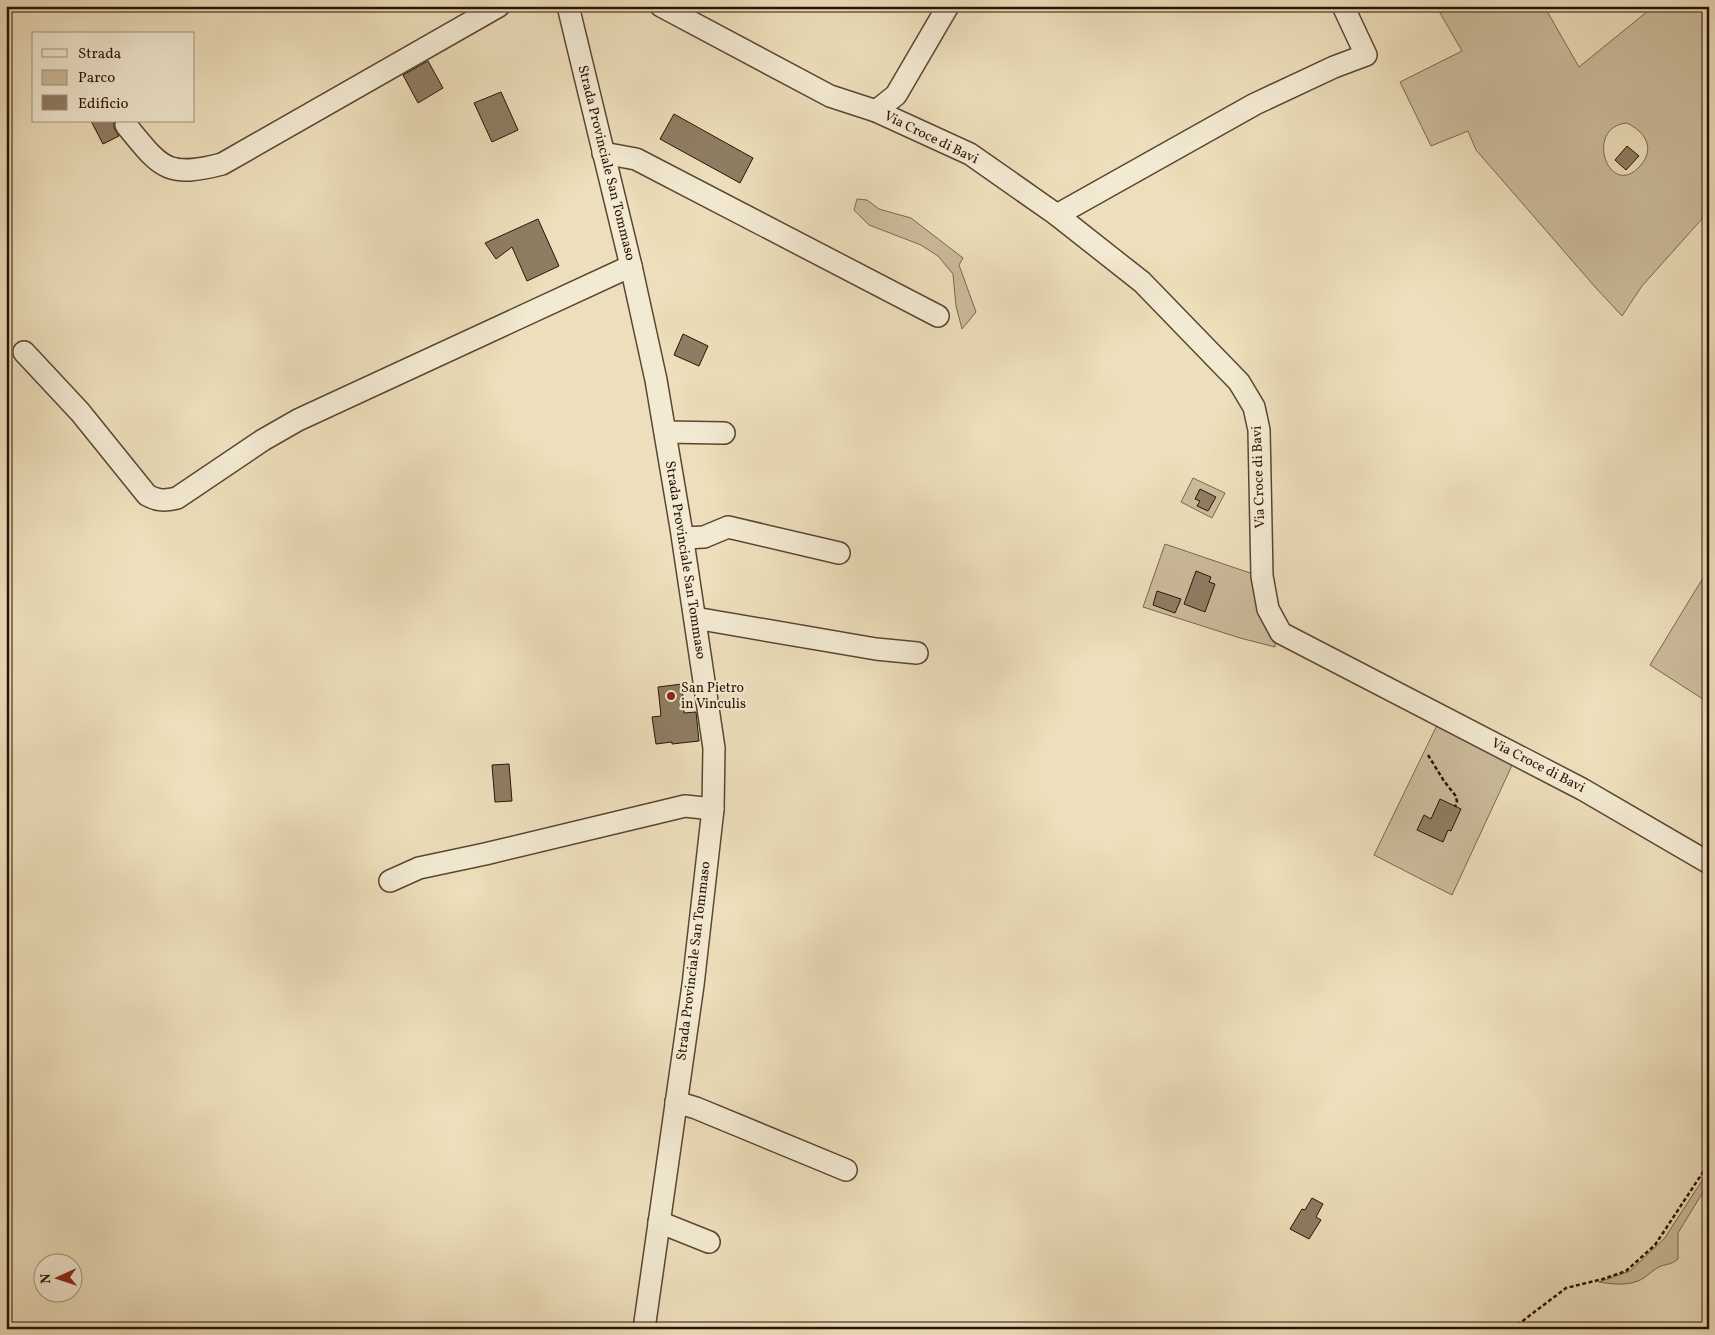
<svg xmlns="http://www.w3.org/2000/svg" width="1715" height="1335" font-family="Vollkorn,serif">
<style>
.green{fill:#ccbc9c;stroke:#7b6750;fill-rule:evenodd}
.building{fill:#8f7d63;stroke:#2a1204}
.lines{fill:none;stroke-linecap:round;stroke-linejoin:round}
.minor-casing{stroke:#5b4532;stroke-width:24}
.path{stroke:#2a1204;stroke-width:2.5;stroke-dasharray:4 2.5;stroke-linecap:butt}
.minor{stroke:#f3ead3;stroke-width:21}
.poi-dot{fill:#8f2418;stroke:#f3ead3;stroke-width:2}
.labels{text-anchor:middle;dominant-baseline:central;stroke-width:4.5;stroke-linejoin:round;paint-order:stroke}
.street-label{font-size:14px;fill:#2a1204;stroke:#f3ead3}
.poi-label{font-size:14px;fill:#2a1204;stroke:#f3ead3;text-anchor:start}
</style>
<rect width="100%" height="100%" fill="#eddfbb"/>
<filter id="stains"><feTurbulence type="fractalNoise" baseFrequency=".004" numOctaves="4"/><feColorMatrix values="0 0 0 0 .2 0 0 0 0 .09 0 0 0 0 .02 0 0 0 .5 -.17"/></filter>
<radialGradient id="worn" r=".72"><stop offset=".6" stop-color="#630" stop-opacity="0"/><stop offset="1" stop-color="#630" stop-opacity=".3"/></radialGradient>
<g class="green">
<path d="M1436 6H1544L1579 67 1654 6H1709V211L1642 286 1622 316 1596 288 1476 150 1468 131 1431 146 1400 82 1462 51ZM1627 123C1645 132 1656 148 1640 166 1609 201 1583 127 1627 123Z"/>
<path d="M857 199 867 200 879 209 911 218 963 258 959 265 976 312 962 329 956 306 953 274 938 256 921 245 869 225 854 210Z"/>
<path d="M1193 478 1225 493 1212 518 1181 502Z"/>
<path d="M1165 544 1259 576 1276 637 1275 647 1240 638 1143 607Z"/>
<path d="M1709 568V703L1650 665Z"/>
<path d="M1439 721 1514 761 1452 895 1374 855Z"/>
<path d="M1709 1170V1182L1678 1233V1259C1672 1264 1668 1264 1661 1266 1652 1270 1646 1278 1638 1281 1625 1286 1612 1284 1599 1282L1630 1271 1664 1239Z"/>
</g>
<g class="building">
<path d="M428 61 443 88 418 103 403 75Z"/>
<path d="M501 92 518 130 492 142 474 103Z"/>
<path d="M674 114 753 158 740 183 660 139Z"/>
<path d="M91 121H114V128L119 136 103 144Z"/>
<path d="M1627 146 1639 156 1626 170 1615 160Z"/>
<path d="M538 219 559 266 527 281 512 247 496 259 485 243Z"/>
<path d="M683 334 708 346 699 366 674 355Z"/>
<path d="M1200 489 1216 497 1208 511 1197 506 1200 501 1195 499Z"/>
<path d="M1196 571 1211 577 1209 582 1215 584 1205 612 1184 604Z"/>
<path d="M1157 591 1181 599 1175 613 1153 605Z"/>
<path d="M682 684 684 713 696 712 699 741 672 744V742L656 744 652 717 661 716 658 687Z"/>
<path d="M509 764 512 801 495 802 492 765Z"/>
<path d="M1440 799 1461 809 1451 831 1448 830 1443 842 1417 830 1424 815 1431 819Z"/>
<path d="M1312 1198 1323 1204 1316 1217 1321 1220 1309 1239 1290 1229 1302 1209 1305 1210Z"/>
</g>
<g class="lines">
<defs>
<g id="minor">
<path d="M568 6 631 266 656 380 681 528 714 748 713 809 693 985 644 1329"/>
<path d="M661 6 830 96 876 111 970 154 1057 215 1142 282 1239 382 1254 407 1259 430 1262 576 1268 609 1281 633 1582 789 1709 863"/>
<path d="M876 111 896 95 948 6"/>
<path d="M126 125C160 166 165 179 222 164L499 6"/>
<path d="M603 153 636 159 938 316"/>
<path d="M1057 215 1255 104 1334 67 1366 55 1343 6"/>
<path d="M24 352 80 412 147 495C158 501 164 501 177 498L263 440 298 420 631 266"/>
<path d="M665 432 724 433"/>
<path d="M683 538 704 537 728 527 839 553"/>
<path d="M695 618 876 649 917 653"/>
<path d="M390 881 419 868 485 854 685 806 713 809"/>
<path d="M676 1102 696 1108 846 1170"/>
<path d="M659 1222 709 1242"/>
</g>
</defs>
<use href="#minor" class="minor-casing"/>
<g class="path">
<path d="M1428 755 1444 781 1455 795 1457 801 1455 807"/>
<path d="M1512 1329 1566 1288 1603 1279 1626 1271 1655 1245 1709 1163"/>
</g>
<use href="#minor" class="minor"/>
</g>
<circle class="poi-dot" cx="671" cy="696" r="5"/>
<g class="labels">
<g class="street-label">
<text transform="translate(931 138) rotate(26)">Via Croce di Bavi</text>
<text transform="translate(606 163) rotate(76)">Strada Provinciale San Tommaso</text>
<text transform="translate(1259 477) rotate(-92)">Via Croce di Bavi</text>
<text transform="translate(685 560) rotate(81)">Strada Provinciale San Tommaso</text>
<text transform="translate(1538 766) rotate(27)">Via Croce di Bavi</text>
<text transform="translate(694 961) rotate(-83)">Strada Provinciale San Tommaso</text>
</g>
<g class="poi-label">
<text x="681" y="688">San Pietro<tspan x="681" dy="16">in Vinculis</tspan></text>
</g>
</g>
<rect width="1715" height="1335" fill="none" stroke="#eddfbb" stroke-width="25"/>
<rect x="8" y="8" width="1700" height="1320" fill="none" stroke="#2a1204" stroke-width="2.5"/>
<rect x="12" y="12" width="1690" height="1310" fill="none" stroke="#2a1204"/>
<rect x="32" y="32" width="162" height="90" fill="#f3ead3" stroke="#a39480"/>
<rect x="42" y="49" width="25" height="8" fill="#f3ead3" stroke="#a39480"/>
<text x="78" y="58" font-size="15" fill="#2a1204">Strada</text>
<rect x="42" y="70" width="25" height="15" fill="#ccbc9c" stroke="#a39480"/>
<text x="78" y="82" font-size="15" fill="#2a1204">Parco</text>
<rect x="42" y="95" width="25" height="15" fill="#8f7d63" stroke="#a39480"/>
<text x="78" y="108" font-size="15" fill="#2a1204">Edificio</text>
<g transform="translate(58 1278) rotate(267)"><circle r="24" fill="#f3ead3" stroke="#a39480"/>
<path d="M0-4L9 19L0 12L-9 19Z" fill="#8f2418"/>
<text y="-8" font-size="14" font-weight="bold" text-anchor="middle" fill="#2a1204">N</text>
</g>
<rect width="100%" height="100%" filter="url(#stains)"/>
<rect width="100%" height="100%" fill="url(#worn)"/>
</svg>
